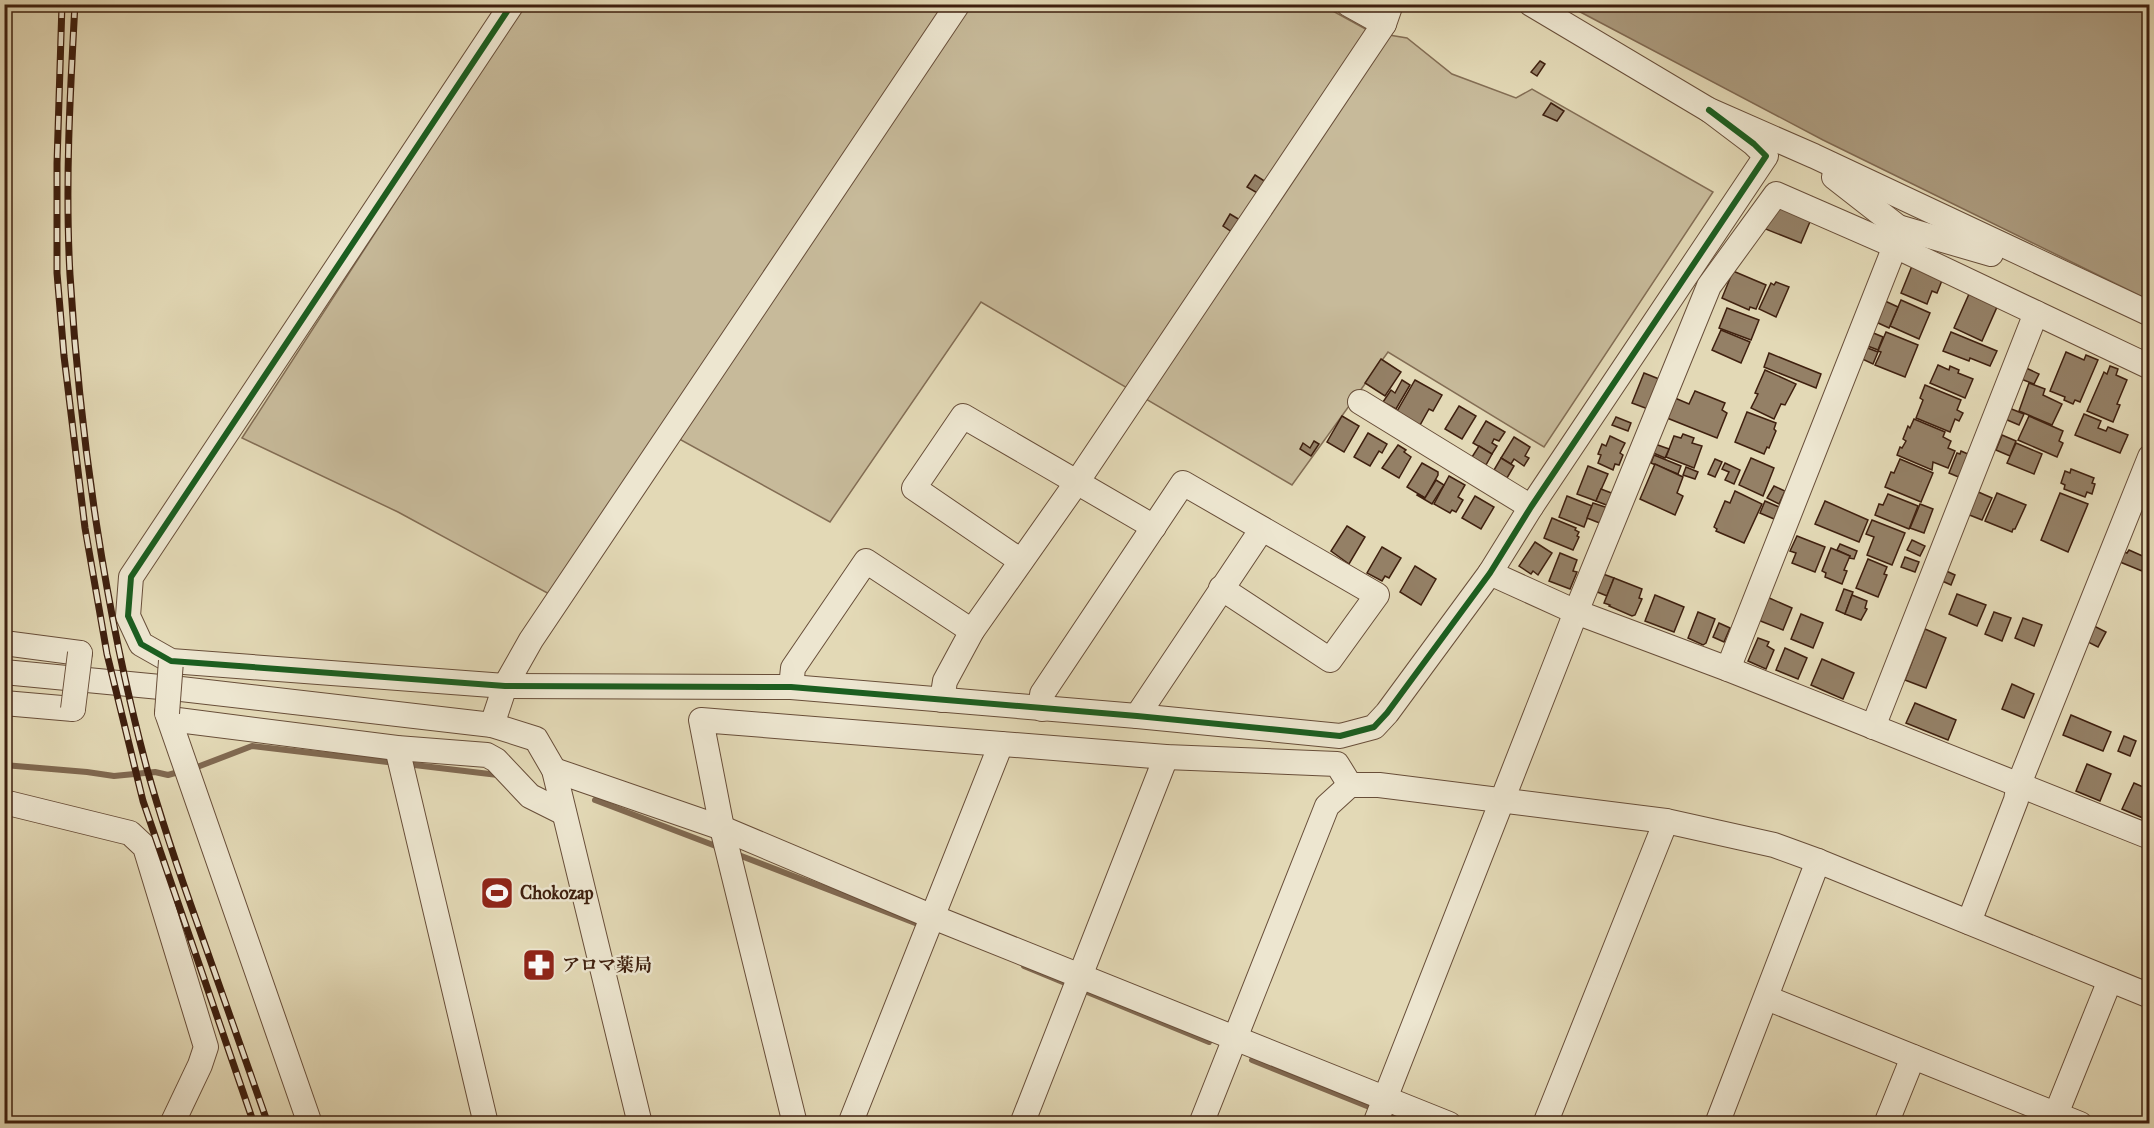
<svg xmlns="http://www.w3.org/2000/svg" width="2154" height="1128" font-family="'IM FELL Great Primer','Noto Serif JP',serif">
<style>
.green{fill:#c7ba9a;stroke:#836d54;stroke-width:1.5}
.water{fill:#ab9a7d;stroke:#806951;stroke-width:1.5}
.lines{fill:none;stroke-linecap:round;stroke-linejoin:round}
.stream{stroke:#806951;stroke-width:6}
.building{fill:#948066;stroke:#3f200f;stroke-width:1.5}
.minor-casing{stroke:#684e39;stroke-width:26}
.minor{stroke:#ede6d0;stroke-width:24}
.rail-casing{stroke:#3f200f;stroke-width:7}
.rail{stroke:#ede6d0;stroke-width:4.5;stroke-dasharray:14;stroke-linecap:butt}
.minor-bridge-casing{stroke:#684e39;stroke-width:26;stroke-linecap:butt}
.minor-bridge{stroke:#ede6d0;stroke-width:24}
.cycleway-casing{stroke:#ede6d0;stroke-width:10}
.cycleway{stroke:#1b5e20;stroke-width:6}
.labels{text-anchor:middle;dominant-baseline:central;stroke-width:5;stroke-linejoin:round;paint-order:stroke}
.poi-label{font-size:18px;font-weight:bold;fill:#3f200f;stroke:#ede6d0;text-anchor:start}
</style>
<rect width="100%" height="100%" fill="#e3d9b6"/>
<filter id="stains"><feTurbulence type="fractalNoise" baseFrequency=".00333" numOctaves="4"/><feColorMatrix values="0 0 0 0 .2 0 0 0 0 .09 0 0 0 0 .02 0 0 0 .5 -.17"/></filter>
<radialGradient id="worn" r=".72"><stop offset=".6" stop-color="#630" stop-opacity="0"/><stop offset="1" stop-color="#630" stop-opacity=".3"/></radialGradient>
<path class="green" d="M523 5H1322L1371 32 1407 38 1452 74 1516 98 1532 89 1713 192 1544 447 1388 352 1292 485 981 302 830 522 663 430 551 595 398 512 242 438Z"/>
<path class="water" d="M1567 5H2149V300L1823 140Z"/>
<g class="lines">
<g class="stream">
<path d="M406 764 498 775"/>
<path d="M4 765 87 772 114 776 155 772 168 775 182 771"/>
<path d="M192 769 252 746 396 763"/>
<path d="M595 800 721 848"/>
<path d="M736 854 923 926"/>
<path d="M1024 966 1070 985"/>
<path d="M1080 989 1209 1042"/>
<path d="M1252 1060 1377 1110"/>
<path d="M1386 1114 1410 1124"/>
</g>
</g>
<g class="building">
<path d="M1540 61 1545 64 1537 76 1531 72Z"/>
<path d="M1551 103 1564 111 1557 121 1543 115Z"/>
<path d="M1255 175 1266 182 1259 194 1247 187Z"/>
<path d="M1777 207 1812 217 1801 243 1763 228Z"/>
<path d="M1230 214 1240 220 1232 232 1223 226Z"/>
<path d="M1912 266 1943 278 1937 293 1932 291 1927 304 1901 293Z"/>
<path d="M1733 271 1766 285 1756 309 1750 307 1749 310 1722 298Z"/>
<path d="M1776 282 1789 287 1776 317 1759 309 1771 283 1774 285Z"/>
<path d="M1969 294 1997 307 1982 341 1954 328Z"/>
<path d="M1901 300 1930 313 1919 339 1890 326Z"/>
<path d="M1885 301 1898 307 1889 328 1876 322Z"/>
<path d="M1727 308 1759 320 1751 340 1719 328Z"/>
<path d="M1721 330 1750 342 1741 363 1712 350Z"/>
<path d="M1871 332 1883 337 1878 350 1865 345Z"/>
<path d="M1886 332 1918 345 1905 377 1875 365 1881 352 1878 351Z"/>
<path d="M1951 332 1997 351 1990 366 1970 358 1969 361 1943 351Z"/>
<path d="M1865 347 1878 352 1873 364 1860 358Z"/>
<path d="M2066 352 2084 360 2086 355 2098 360 2080 402 2075 400 2073 404 2064 400 2065 397 2050 391Z"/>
<path d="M1769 353 1821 374 1816 388 1764 367Z"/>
<path d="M1381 359 1401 372 1385 396 1365 383Z"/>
<path d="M1938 365 1949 370 1950 366 1959 370 1958 373 1973 379 1965 398 1930 383Z"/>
<path d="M2110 366 2118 369 2116 375 2127 380 2117 404 2120 405 2113 422 2087 411 2104 372 2107 374Z"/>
<path d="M2026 368 2039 374 2034 384 2021 379Z"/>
<path d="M1765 370 1796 384 1785 405 1781 404 1774 419 1751 408 1758 394 1755 393Z"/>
<path d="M1644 373 1659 379 1648 409 1632 403Z"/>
<path d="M1402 380 1410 385 1396 409 1383 402 1391 390 1395 393Z"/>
<path d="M1415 380 1442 395 1433 411 1429 409 1419 427 1396 413Z"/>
<path d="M2029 383 2045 389 2043 395 2062 404 2052 425 2019 411Z"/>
<path d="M1925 385 1961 400 1957 410 1963 413 1959 421 1955 419 1950 432 1916 418 1923 400 1920 398Z"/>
<path d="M1695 391 1725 403 1722 410 1727 413 1717 438 1667 418 1675 398 1689 404Z"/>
<path d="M1459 406 1476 416 1462 439 1445 429Z"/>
<path d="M2009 408 2024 414 2019 425 2005 419Z"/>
<path d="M1747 412 1776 423 1774 429 1776 431 1769 448 1767 447 1764 454 1735 442Z"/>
<path d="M2084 414 2101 421 2098 428 2106 431 2108 427 2128 435 2120 453 2075 435Z"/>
<path d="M1342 416 1359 426 1344 452 1327 442Z"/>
<path d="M2029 416 2063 431 2059 441 2063 443 2057 457 2018 440Z"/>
<path d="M1616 417 1631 423 1628 431 1612 425Z"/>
<path d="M1914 419 1945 432 1943 437 1951 441 1948 448 1955 451 1948 468 1933 462 1932 470 1897 455 1900 447 1902 448 1906 441 1903 439 1908 426 1910 428Z"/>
<path d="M1486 421 1505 432 1499 441 1494 439 1492 443 1497 446 1492 454 1473 443Z"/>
<path d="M1368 433 1387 444 1382 453 1379 451 1370 466 1354 457Z"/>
<path d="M1683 434 1694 438 1692 443 1702 446 1694 468 1666 457 1674 436 1681 438Z"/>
<path d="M2002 435 2016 441 2010 456 1996 450Z"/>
<path d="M1610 436 1625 443 1620 453 1623 455 1619 465 1615 464 1613 470 1598 463 1601 455 1598 454 1602 444 1606 446Z"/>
<path d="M1514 437 1530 447 1525 456 1529 458 1524 466 1514 459 1511 464 1501 458Z"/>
<path d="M1314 441 1319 444 1311 456 1300 449 1303 443 1310 448Z"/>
<path d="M2016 443 2042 454 2034 474 2007 463Z"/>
<path d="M1655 444 1669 449 1665 458 1651 452Z"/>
<path d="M1398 445 1406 450 1404 452 1411 457 1399 478 1382 468Z"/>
<path d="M1479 446 1492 454 1486 465 1472 457Z"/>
<path d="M1961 451 1970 455 1961 478 1949 473 1957 453 1960 454Z"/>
<path d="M1654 455 1681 466 1678 474 1651 463Z"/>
<path d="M1501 458 1514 466 1507 478 1494 470Z"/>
<path d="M1751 458 1774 468 1763 496 1739 485Z"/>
<path d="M1715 459 1722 462 1715 477 1708 474Z"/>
<path d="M1900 459 1933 473 1921 502 1885 487 1891 472 1894 473Z"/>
<path d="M1422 463 1438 472V475L1425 498 1407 487Z"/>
<path d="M1725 463 1740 470 1734 484 1725 480 1729 472 1722 469Z"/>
<path d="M1655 464 1683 477 1677 493 1683 496 1675 515 1640 499Z"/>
<path d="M1588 466 1608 474 1596 501 1577 494Z"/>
<path d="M1686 467 1698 472 1695 479 1683 475Z"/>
<path d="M2071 469 2094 478 2092 483 2095 484 2092 494 2087 492 2085 497 2064 489 2065 485 2061 483 2065 471 2070 473Z"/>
<path d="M1449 476 1465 485 1458 497 1463 500 1456 512 1452 510 1450 513 1434 504Z"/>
<path d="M1436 480 1444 485 1432 504 1417 495 1418 494 1425 498Z"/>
<path d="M1774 486 1785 491 1779 504 1767 498Z"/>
<path d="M1601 489 1614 494 1609 506 1596 501Z"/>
<path d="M1735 491 1762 504 1744 543 1716 531 1717 529 1714 527 1725 501 1730 503Z"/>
<path d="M1976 491 1992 498 1982 520 1967 514Z"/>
<path d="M1997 493 2026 505 2015 529H2013L2012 532 1985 521Z"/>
<path d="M2060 493 2088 504 2068 552 2041 540Z"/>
<path d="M1888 494 1918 506 1909 529 1875 515 1879 504 1883 505Z"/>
<path d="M1475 496 1494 507 1481 529 1462 518Z"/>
<path d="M1567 496 1592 506 1584 527 1559 517Z"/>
<path d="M1765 501 1779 507 1774 519 1760 513Z"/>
<path d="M1825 501 1868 520 1859 542 1815 524Z"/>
<path d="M1593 503 1608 508 1602 524 1587 518Z"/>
<path d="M1920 504 1933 509 1924 533 1910 528Z"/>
<path d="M1552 518 1576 528 1575 530 1579 532 1577 536 1579 537 1573 550 1544 538Z"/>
<path d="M1872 520 1905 533 1892 565 1867 555 1874 537 1866 534Z"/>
<path d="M1347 526 1365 537 1349 564 1331 551Z"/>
<path d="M1797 536 1825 547 1815 572 1792 563 1796 553 1790 551Z"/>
<path d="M1912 540 1925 546 1920 556 1907 550Z"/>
<path d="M1535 542 1552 553 1538 575 1533 571 1531 574 1519 566Z"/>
<path d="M1840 544 1857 551 1854 559 1849 558 1850 556 1837 550Z"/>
<path d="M1382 547 1401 558 1389 578 1385 576 1382 581 1367 573Z"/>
<path d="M1831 548 1850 556 1844 570 1847 571 1842 584 1825 577 1826 573 1822 571Z"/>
<path d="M2129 550 2147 558 2142 571 2120 562 2124 552 2127 553Z"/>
<path d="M1560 553 1577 560 1573 571 1577 572 1570 589 1549 581Z"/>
<path d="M1905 557 1919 562 1915 572 1901 567Z"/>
<path d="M1868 559 1887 567 1884 574 1887 575 1878 597 1856 588Z"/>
<path d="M1415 566 1436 579 1421 605 1400 592Z"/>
<path d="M1944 570 1955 575 1951 585 1940 580Z"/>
<path d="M1603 574 1614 578 1607 596 1595 591Z"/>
<path d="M1614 578 1642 589 1639 598 1642 599 1635 615 1632 616 1609 606 1610 605 1604 603Z"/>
<path d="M1844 589 1853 592 1845 614 1836 610Z"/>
<path d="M1957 594 1986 605 1977 626 1949 614Z"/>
<path d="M1655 595 1684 607 1674 632 1645 621Z"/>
<path d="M1852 595 1867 601 1865 608 1867 609 1861 620 1845 614Z"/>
<path d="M1767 597 1792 608 1783 630 1758 620Z"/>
<path d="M1698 612 1715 619 1706 643 1703 645 1688 638Z"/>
<path d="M1994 612 2011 618 2002 641 1985 634Z"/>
<path d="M1801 614 1823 623 1813 648 1791 639Z"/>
<path d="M2023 618 2042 625 2034 646 2015 638Z"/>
<path d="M1719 623 1730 628 1724 642 1713 637Z"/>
<path d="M2094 626 2106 632 2098 647 2086 641Z"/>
<path d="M1925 629 1946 638 1926 688 1905 680Z"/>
<path d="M1758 638 1769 642 1767 646 1774 650 1766 669 1748 661Z"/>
<path d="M1785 648 1807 658 1798 679 1776 670Z"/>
<path d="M1822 659 1854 673 1843 699 1811 685Z"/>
<path d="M2012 684 2034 694 2024 718 2002 709Z"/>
<path d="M1915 703 1956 720 1948 740 1906 723Z"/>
<path d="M2071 715 2111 732 2103 751 2063 735Z"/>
<path d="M2124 736 2136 741 2130 756 2118 751Z"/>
<path d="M2087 764 2111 774 2100 801 2076 791Z"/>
<path d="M2134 783 2150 790V821L2122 809Z"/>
</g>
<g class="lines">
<defs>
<g id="minor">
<path d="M512 4 131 577 128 616 141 644 171 661 505 686 791 687 1137 716 1340 736 1374 727 1387 713 1490 573 1531 507 1766 156 1754 144 1709 110"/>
<path d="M1348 4 1384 24"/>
<path d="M1531 4 1709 110 1814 156 2150 314"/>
<path d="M1898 227 1991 254"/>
<path d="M1360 402 1531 507"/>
<path d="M1021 561 914 488 963 416 1154 527"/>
<path d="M1490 573 1576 612 1728 669 2150 837"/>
<path d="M4 643 80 653"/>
<path d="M1728 669 1895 246 1898 227 1834 177"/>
<path d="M4 672 181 689 492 725 536 739 554 770 640 1124"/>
<path d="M791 687 793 668 866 561 972 631"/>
<path d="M942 700 945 681 972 631 1077 482 1384 24 1391 4"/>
<path d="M4 703 73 709"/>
<path d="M1042 709V694L1183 483 1377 595 1330 660 1221 588"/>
<path d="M167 713 310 1124"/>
<path d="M1137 716 1262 529"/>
<path d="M170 719 397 748 487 755 496 760 530 796 564 813"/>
<path d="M492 725 505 686 531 640 958 4"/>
<path d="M1873 727 2036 313"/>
<path d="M397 748 486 1124"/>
<path d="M554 770 722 828 933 917 1449 1124"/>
<path d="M4 802 130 833 145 847 206 1047 200 1065 172 1124"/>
<path d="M1969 922 2016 800 2019 784 2150 457"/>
<path d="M1767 998 2080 1124"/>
<path d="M795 1124 722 828 701 720 1166 757 1337 764 1350 785"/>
<path d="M850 1124 1001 744"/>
<path d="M1022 1124 1166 757"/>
<path d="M1201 1124 1327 806 1350 785H1379L1666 821 1774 845 1818 861 2150 996"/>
<path d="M1375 1124 1576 612 1709 286 1776 194 1895 246 2150 367"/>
<path d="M1545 1124 1666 821"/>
<path d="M1717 1124 1818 861"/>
<path d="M1886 1124 1913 1057"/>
<path d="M2052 1124 2110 980"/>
</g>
</defs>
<use href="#minor" class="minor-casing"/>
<use href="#minor" class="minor"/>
<defs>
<g id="rail">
<path d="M62 4 57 163V273L64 356 85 528 107 654 143 801 254 1124"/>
<path d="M75 4C70 94 65 185 70 275 80 438 105 612 147 769 162 823 180 875 199 928 222 993 245 1058 268 1124"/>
</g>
</defs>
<use href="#rail" class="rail-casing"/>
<use href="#rail" class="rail"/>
<defs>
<g id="minor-bridge">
<path d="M73 709 80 653"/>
<path d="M167 713 171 661"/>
</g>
</defs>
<use href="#minor-bridge" class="minor-bridge-casing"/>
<use href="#minor-bridge" class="minor-bridge"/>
<defs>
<path id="cycleway" d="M512 4 131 577 128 616 141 644 171 661 505 686 791 687 1137 716 1340 736 1374 727 1387 713 1490 573 1531 507 1766 156 1754 144 1709 110"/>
</defs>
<use href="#cycleway" class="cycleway-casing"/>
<use href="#cycleway" class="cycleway"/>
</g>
<defs>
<symbol id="stadium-square" viewBox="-11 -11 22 22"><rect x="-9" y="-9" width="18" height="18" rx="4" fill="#8f2418" stroke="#ede6d0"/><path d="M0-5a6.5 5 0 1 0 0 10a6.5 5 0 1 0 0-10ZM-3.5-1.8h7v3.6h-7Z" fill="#fff"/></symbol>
<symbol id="pharmacy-square" viewBox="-11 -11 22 22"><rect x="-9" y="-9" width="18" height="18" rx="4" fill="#8f2418" stroke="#ede6d0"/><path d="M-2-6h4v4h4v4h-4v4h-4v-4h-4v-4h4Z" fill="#fff"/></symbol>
</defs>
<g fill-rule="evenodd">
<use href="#stadium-square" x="478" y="874" width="38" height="38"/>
<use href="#pharmacy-square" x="520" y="946" width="38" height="38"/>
</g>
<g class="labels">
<g class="poi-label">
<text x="520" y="893">Chokozap</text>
<text x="562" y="965">アロマ薬局</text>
</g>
</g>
<rect width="2154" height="1128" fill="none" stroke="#e3d9b6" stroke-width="24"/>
<rect x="6" y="6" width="2142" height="1116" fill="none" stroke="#3f200f" stroke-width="3"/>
<rect x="12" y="12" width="2130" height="1104" fill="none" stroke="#3f200f" stroke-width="1.5"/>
<rect width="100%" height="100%" filter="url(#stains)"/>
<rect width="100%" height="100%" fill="url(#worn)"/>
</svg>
